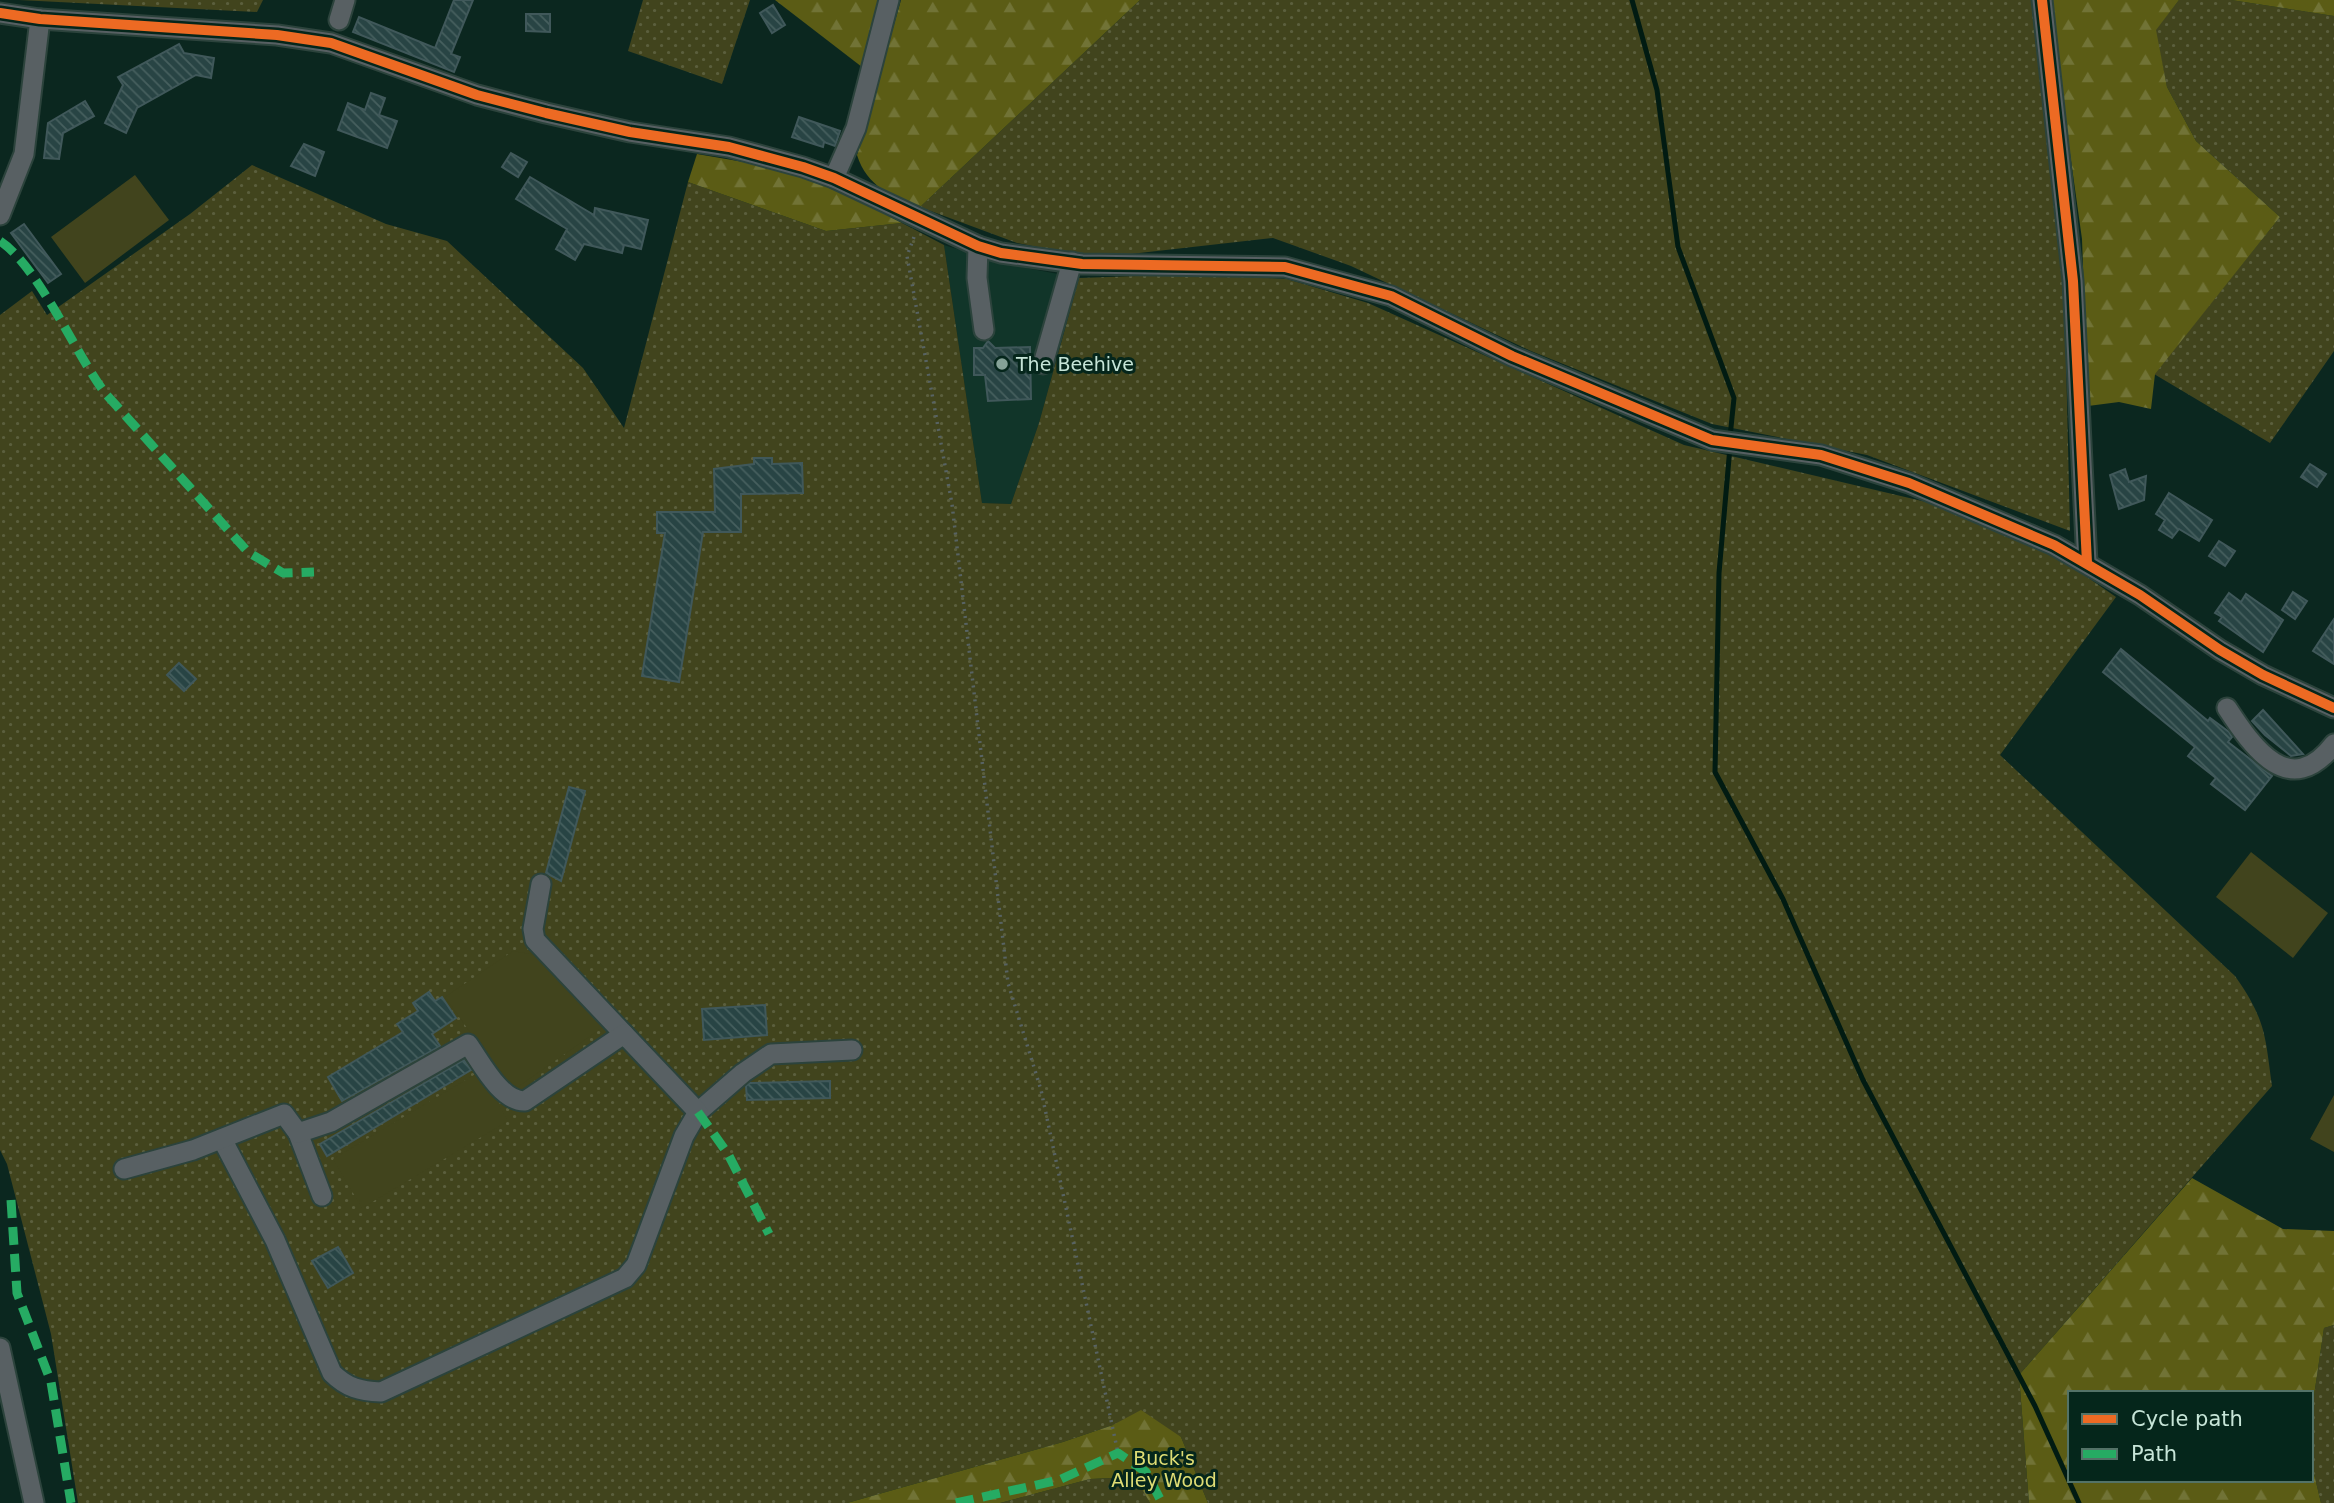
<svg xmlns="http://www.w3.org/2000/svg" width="2334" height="1503" font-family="'DejaVu Sans',sans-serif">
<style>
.built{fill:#113529}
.grass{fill:url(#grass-dots)}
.forest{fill:url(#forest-firs)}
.park{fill:#41441d}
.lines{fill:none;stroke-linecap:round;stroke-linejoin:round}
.stream{stroke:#011b12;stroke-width:5}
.building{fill:url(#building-back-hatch);stroke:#40585a;stroke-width:2}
.minor-casing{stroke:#2c433c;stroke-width:23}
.path{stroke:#586363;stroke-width:3.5;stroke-dasharray:2 5;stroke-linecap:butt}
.minor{stroke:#586063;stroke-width:19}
.quiet{stroke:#26ab63;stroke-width:9;stroke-dasharray:18 9;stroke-linecap:butt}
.cycleway-casing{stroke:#05261b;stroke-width:15}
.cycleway{stroke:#ed6a23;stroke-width:10}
.poi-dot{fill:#85a297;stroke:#05261b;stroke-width:2.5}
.labels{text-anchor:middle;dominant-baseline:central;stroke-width:6;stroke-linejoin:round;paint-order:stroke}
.poi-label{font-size:19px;fill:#c7e5d8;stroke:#05261b;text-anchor:start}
.park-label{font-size:19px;fill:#dfdd74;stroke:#05261b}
</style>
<defs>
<pattern id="grass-dots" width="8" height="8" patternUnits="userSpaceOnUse" patternTransform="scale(1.75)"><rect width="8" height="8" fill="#41441d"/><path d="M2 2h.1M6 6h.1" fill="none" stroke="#5b5f3d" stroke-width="1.8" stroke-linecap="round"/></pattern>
<pattern id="forest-firs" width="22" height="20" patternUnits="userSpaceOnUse" patternTransform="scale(1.75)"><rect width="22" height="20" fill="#5b5c15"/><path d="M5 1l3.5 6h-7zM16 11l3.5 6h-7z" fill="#717336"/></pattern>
<pattern id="building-back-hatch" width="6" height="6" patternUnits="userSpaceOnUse" patternTransform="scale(1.75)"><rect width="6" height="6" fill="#284444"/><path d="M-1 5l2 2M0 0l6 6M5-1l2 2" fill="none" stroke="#465f5e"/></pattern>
</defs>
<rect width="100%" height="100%" fill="#0b271f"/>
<path class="built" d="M944 245 1006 264 1079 278 1039 423 1011 504 982 503Z"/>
<g class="grass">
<path d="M19 0H263L257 12Z"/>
<path d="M643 0H750L722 84 628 51Z"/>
<path d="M1140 0H2034L2064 273 2070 531 1867 455 1712 424 1531 351 1351 266 1273 238 1095 258 1017 243 920 207Z"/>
<path d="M2179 0H2231L2334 16V351L2270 443 2154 374 2280 217 2196 141 2167 87 2155 30Z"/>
<path d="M252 165 386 224 447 241 583 368 624 428 688 182 826 231 902 223 944 245 982 503 1011 504 1039 423 1079 278 1195 274 1287 279 1368 303 1684 445 1939 505 2061 559 2116 597 2000 755 2235 976C2266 1020 2265 1035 2272 1086L2019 1375 2029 1503H1208L1181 1437 1113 1425 1063 1442 847 1503H78L51 1334 7 1164 0 1150V315L32 291 47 315 190 214Z"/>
<path d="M2334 1325V1503H2321L2311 1461V1416L2324 1328Z"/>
<path d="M1136 1477 1150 1503H1000L1090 1479Z"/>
</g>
<g class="forest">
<path d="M775 0H878L862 67Z"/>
<path d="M901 0H1140L920 207C892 196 867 187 857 155Z"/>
<path d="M2052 0H2179L2156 30 2167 87 2196 141 2280 217 2155 374 2151 409 2119 402 2088 406 2082 239 2056 53Z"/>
<path d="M2231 0H2334V16Z"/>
<path d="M697 154 772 167 823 182 902 223 826 231 688 182Z"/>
<path d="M2192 1178 2283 1229 2334 1231V1325L2324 1328 2311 1416V1393H2070V1480H2311V1461L2321 1503H2029L2019 1375Z"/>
<path d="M1141 1410 1181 1437 1208 1503H1150L1135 1477 1090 1479 1000 1503H847L1063 1442 1113 1425Z"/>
</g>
<g class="park">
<path d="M135 175 169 220 85 283 51 237Z"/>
<path d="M2251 852 2328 913 2293 958 2216 897Z"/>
<path d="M513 951 536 955 606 1025 512 1091 445 997Z"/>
<path d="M479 1072 508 1121 362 1208 333 1159Z"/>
<path d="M2334 1095V1152L2310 1139Z"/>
</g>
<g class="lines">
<g class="stream">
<path d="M1632 0 1657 90 1678 247 1734 398 1730 437"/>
<path d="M1730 447 1719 573 1715 772 1783 899 1863 1080 2035 1406 2079 1503"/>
</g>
</g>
<g class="building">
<path d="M454 0H473L451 54 460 57 454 72 353 32 359 17 435 48Z"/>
<path d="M773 5 785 25 772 33 760 13Z"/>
<path d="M526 14H550V32L526 31Z"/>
<path d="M179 44 184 53 214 58 211 78 196 75 137 108 126 133 105 123 123 85 118 77Z"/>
<path d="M371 93 385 98 379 115 397 121 387 148 338 130 348 103 365 110Z"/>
<path d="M85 101 94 116 63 133 59 159 44 158 48 123Z"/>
<path d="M799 117 840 131 835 146 824 142 823 147 792 137Z"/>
<path d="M304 144 324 152 315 176 291 166Z"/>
<path d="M511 153 527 162 518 177 502 167Z"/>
<path d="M530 177 594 215 595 208 648 220 641 249 624 245 622 253 584 244 575 260 556 249 567 229 516 199Z"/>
<path d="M24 224 61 274 48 283 11 233Z"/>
<path d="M988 341 995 348 1030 347 1031 399 988 401 985 375H974V348H983Z"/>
<path d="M754 458H772V464L802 463 803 493 741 494V532H703L679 682 642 676 665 533H657V512H715L714 469 754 464Z"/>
<path d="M2310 464 2326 474 2317 487 2301 477Z"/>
<path d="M2125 469 2129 482 2146 476 2144 500 2119 509 2110 475Z"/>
<path d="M2169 493 2212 520 2199 541 2179 529 2172 538 2159 530 2165 520 2156 514Z"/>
<path d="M2219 541 2235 551 2225 566 2209 556Z"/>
<path d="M2293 592 2307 601 2295 619 2282 610Z"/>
<path d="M2229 593 2241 602 2246 594 2283 620 2263 652 2219 621 2222 617 2215 613Z"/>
<path d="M2334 619V664L2313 651Z"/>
<path d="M2121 649 2208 721 2210 718 2229 732 2232 737 2228 742 2272 776 2245 810 2211 784 2216 778 2188 756 2195 747 2103 672Z"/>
<path d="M179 663 196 679 184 691 167 675Z"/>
<path d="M2263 710 2303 754 2291 756 2265 735 2252 721Z"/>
<path d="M569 787 585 791 561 881 546 873Z"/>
<path d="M429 992 435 1001 442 997 456 1018 432 1034 440 1046 342 1101 328 1077 403 1032 397 1024 418 1011 413 1003Z"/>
<path d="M765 1005 767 1035 704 1040 702 1009Z"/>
<path d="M464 1060 471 1070 327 1156 320 1144Z"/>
<path d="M830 1081V1098L747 1100 746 1086 750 1083Z"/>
<path d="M338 1247 353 1273 328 1288 312 1261Z"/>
</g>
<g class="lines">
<defs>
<g id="minor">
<path d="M2042 0 2073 281 2087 563"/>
<path d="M0 13 40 19 277 35 331 43 477 95 546 113 630 132 729 147 803 167 834 178 978 246 1001 253 1082 264 1285 267 1391 296 1512 356 1712 440 1821 455 1909 483 2054 545 2140 595 2220 650 2263 675 2334 708"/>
<path d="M339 20 345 0"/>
<path d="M834 178 856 128 889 0"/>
<path d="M0 215 24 154 40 19"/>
<path d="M978 246 977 278 984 330"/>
<path d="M1043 364 1072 262"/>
<path d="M2227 708C2253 748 2290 801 2334 744"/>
<path d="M541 884 533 929 535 940 624 1034"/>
<path d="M298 1133 322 1196"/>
<path d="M222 1139 275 1240 332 1373C347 1388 360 1391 381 1392L625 1278 636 1265 684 1136 698 1112 743 1073 771 1054 852 1050"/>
<path d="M124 1169 193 1150 284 1114 298 1133 331 1122 468 1044C481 1062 501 1102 525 1101L624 1034 698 1112"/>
<path d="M0 1348 34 1503"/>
</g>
</defs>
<use href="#minor" class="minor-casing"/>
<path class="path" d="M914 237 907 256 952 504 1008 983 1041 1090 1118 1453"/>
<use href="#minor" class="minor"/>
<g class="quiet">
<path d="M0 241C38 266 75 353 105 393L248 552 283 573 314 572"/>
<path d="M698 1112 728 1154 769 1234"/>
<path d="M11 1200 17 1293 51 1382 71 1503"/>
<path d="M956 1503 1059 1480 1118 1453 1146 1472 1162 1503"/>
</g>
<defs>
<g id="cycleway">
<path d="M2042 0 2073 281 2087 563"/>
<path d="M0 13 40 19 277 35 331 43 477 95 546 113 630 132 729 147 803 167 834 178 978 246 1001 253 1082 264 1285 267 1391 296 1512 356 1712 440 1821 455 1909 483 2054 545 2140 595 2220 650 2263 675 2334 708"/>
</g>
</defs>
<use href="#cycleway" class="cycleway-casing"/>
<use href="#cycleway" class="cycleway"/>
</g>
<circle class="poi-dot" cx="1002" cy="364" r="7"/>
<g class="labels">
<g class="poi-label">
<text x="1016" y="364">The Beehive</text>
</g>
<g class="park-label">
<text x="1164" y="1458">Buck's<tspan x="1164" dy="22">Alley Wood</tspan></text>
</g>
</g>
<rect x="2068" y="1391" width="245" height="91" fill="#05261b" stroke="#537267" stroke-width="2"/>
<rect x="2082" y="1414" width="35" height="10" fill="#ed6a23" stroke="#537267" stroke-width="2"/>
<text x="2131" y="1426" font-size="21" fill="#c7e5d8">Cycle path</text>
<rect x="2082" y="1449" width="35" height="10" fill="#26ab63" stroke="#537267" stroke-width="2"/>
<text x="2131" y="1461" font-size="21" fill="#c7e5d8">Path</text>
</svg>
